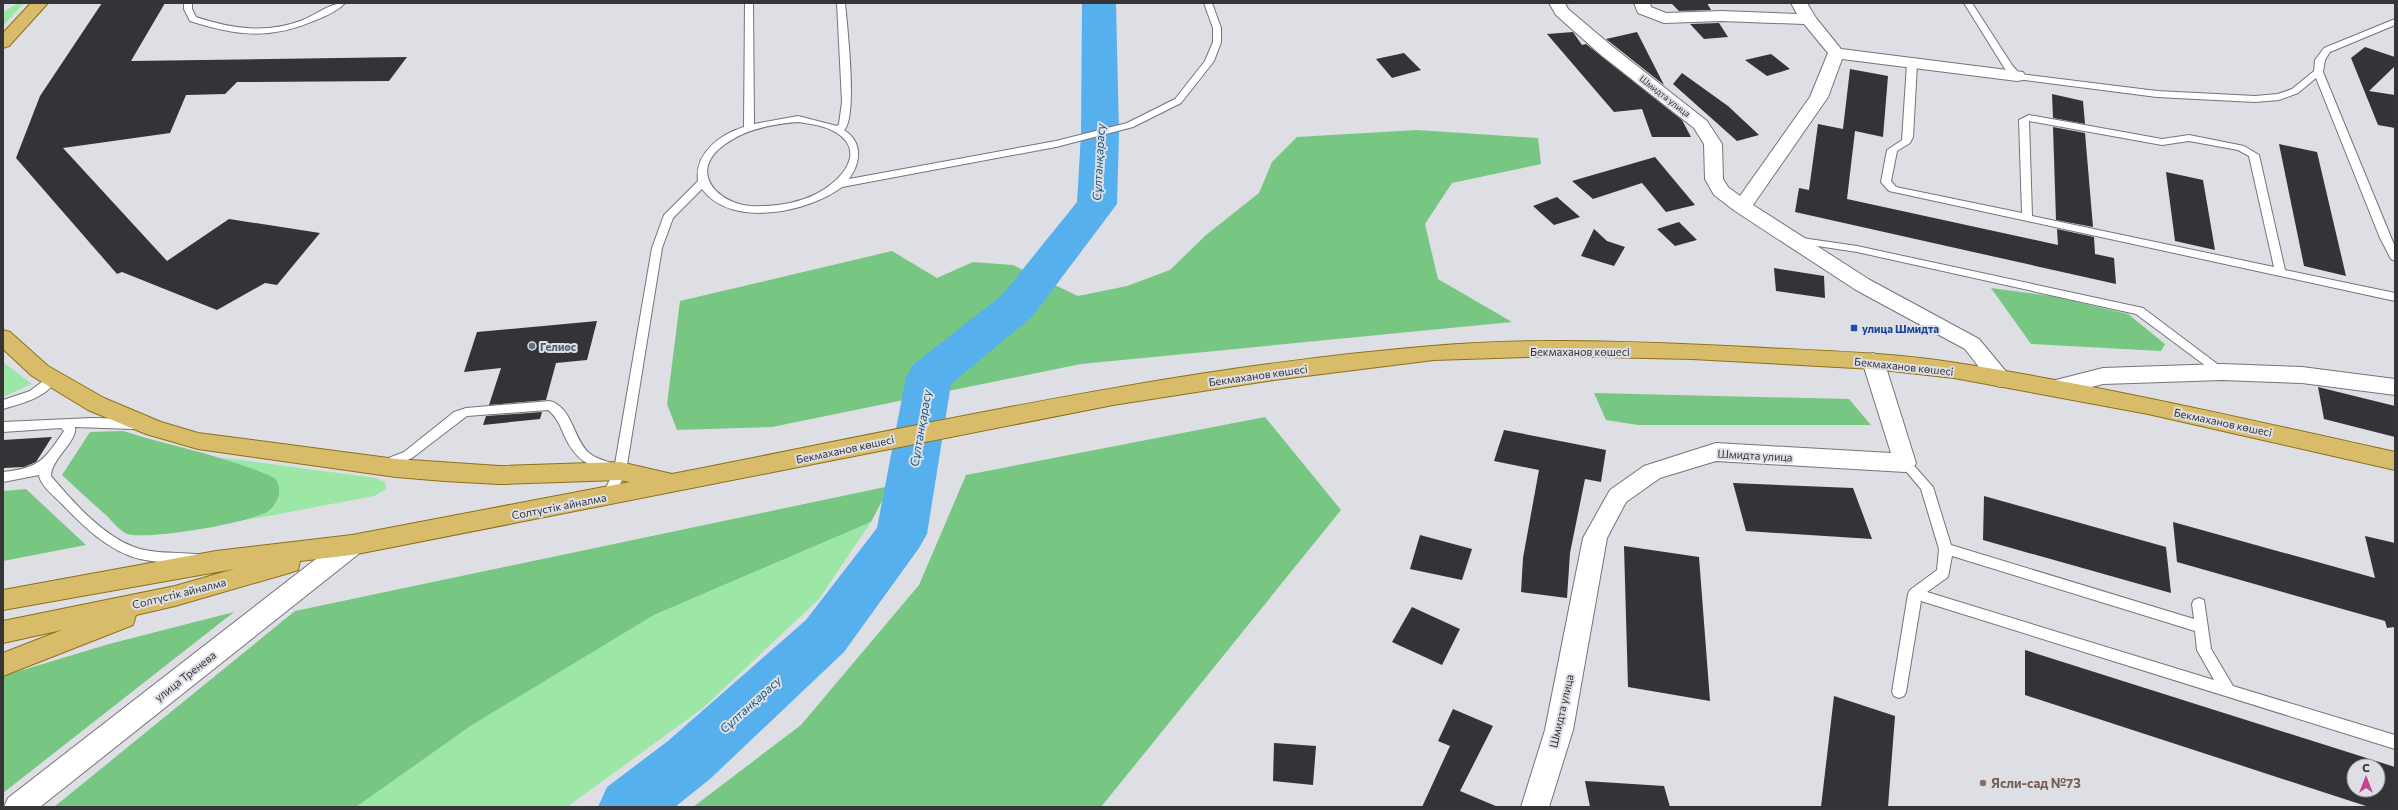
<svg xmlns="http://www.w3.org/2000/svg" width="2398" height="810" font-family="Commissioner,sans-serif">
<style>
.green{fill:#9de7a6}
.forest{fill:#77c783}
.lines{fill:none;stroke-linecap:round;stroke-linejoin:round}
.river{fill:#55b0ed;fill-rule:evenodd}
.building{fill:#333338;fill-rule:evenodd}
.lane-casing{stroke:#74747a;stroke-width:2}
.street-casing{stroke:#74747a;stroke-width:2}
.primary-casing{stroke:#8e7018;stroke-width:2}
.lane{fill:#fff;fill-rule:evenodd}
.street{fill:#fff;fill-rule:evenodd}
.primary{fill:#d8bc6a;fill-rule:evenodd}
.transit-dot{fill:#1a4fb4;stroke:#dedfe4;stroke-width:1.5}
.service-dot{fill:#5c6f8a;stroke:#dedfe4;stroke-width:1.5}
.education-dot{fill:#8d6e63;stroke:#dedfe4;stroke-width:1.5}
.labels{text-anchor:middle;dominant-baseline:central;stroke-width:4;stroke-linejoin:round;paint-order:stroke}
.far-street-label{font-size:9px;fill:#353538;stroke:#dedfe4}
.transit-label{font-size:11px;font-weight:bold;fill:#164399;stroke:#dedfe4;text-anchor:start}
.service-label{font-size:11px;font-weight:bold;fill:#4e5e75;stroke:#dedfe4;text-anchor:start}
.street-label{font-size:11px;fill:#353538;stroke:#dedfe4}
.water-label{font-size:12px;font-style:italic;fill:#135780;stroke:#dedfe4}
.near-education-label{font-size:13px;font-weight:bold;fill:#785e54;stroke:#dedfe4;text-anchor:start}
</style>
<rect width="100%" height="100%" fill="#dedfe4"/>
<g class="green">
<path d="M18 3H24L3 26V12Z"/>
<path d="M3 362 32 384 3 397Z"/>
<path d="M219 457 376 478 385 482 386 489 374 496 247 520C273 511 284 507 275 478Z"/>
<path d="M871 522 819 599 703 708 567 807H356L472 725 654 615Z"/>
</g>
<g class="forest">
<path d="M1417 130 1538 138 1541 164 1452 183 1425 224 1438 279 1512 322 1081 364 772 427 677 430 667 404 680 301 892 251 937 278 973 262 1013 265 1078 296 1127 286 1170 270 1206 235 1259 193 1272 162 1297 137Z"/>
<path d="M1991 288 2051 296 2128 314 2165 344 2161 351 2031 344Z"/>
<path d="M1594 393 1849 399 1871 425H1638L1606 420Z"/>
<path d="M1265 417 1341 510 1101 807H693L801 725 919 585 966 475Z"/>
<path d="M123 431C173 447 227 456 275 478 282 488 280 501 270 510 257 522 140 542 125 533 118 529 112 521 107 516 92 503 77 489 62 475L90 432Z"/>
<path d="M890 486 871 522 654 615 472 725 356 807H54L295 611Z"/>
<path d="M26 489 86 545 3 561V491Z"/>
<path d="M234 612 3 793V676L109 644Z"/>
</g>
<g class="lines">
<path class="river" d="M1082 3H1116L1119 134 1117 204 1032 317 951 384 927 534 919 548 844 652 710 779 675 807H598L607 787 668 741 806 620 877 528 906 377 913 365 1002 295 1077 202 1081 134Z"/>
</g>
<g class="building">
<path d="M102 3H165L131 61 407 57 389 81 237 82 225 94 186 95 170 133 63 148 167 261 229 219 320 233 277 285 265 283 217 310 122 272 117 274 16 158 40 96Z"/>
<path d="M1671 3H1707L1711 10 1679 11Z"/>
<path d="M1719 23 1728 37 1704 39 1690 24Z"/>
<path d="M1573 32 1582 45 1586 44 1682 120 1691 137H1652L1642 109 1614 112 1547 34Z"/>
<path d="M1637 32 1664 85 1606 39Z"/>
<path d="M2365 47 2395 57V66L2369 91 2395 95V128L2378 125 2351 58Z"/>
<path d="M1404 53 1421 70 1392 78 1376 59Z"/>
<path d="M1771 54 1790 69 1767 76 1745 60Z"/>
<path d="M1850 69 1888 76 1883 137 1855 131 1847 199 2058 245 2057 229 2094 237 2095 254 2114 258 2116 284 1795 212 1799 188 1809 190 1818 124 1843 129Z"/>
<path d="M1682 73 1728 106 1759 135 1737 141 1673 84Z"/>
<path d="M2052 94 2083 101 2085 124 2053 118Z"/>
<path d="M2053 127 2085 133 2093 227 2056 220Z"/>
<path d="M2279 144 2317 152 2346 276 2304 266Z"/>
<path d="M1655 157 1695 205 1666 212 1642 183 1593 199 1572 181Z"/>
<path d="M2166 172 2203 180 2215 250 2175 241Z"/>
<path d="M1557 197 1580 217 1554 225 1533 206Z"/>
<path d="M1679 222 1697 240 1675 246 1657 229Z"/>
<path d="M1594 229 1607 241 1625 247 1614 266 1581 256Z"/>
<path d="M1774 268 1824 276 1825 298 1776 291Z"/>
<path d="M597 321 587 360 556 363 546 400 489 405 501 368 464 372 477 332Z"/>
<path d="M2318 387 2395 406V437L2324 419Z"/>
<path d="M542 412 540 419 483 425 486 416Z"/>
<path d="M1504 430 1606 450 1601 482 1585 479 1570 553 1567 598 1521 592 1523 558 1539 470 1494 461Z"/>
<path d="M52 437 36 462 24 467 3 468V440Z"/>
<path d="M1733 483 1853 488 1872 539 1746 531Z"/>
<path d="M1984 496 2166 547 2171 593 1983 540Z"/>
<path d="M2173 522 2375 578 2365 536 2395 543V627L2387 628 2385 621 2177 562Z"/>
<path d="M1420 535 1472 549 1462 580 1410 569Z"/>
<path d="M1624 546 1699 557 1710 701 1628 687Z"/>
<path d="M1412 607 1460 629 1442 665 1392 642Z"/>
<path d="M2025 650 2395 767V807H2369L2025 695ZM2354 766H2378V790H2354Z"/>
<path d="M1834 696 1895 716 1888 807H1821Z"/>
<path d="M1453 709 1493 726 1460 791 1498 807H1422L1450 746 1438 741Z"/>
<path d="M1274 743 1316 746 1313 785 1273 781Z"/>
<path d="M1585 781 1664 786 1670 807H1590Z"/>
</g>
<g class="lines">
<defs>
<g id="lane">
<path d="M184 3H192V9L196 17C232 29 267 34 303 20 317 14 330 3 345 3 338 11 326 16 316 20 270 40 237 36 190 21L184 9Z"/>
<path d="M745 3H753L754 124 798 116 837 126 839 124 842 102 837 3H845C847 25 858 118 844 130 863 142 861 162 849 179L1056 141 1127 123 1175 99 1205 61 1213 42V28L1204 3H1212L1221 28V42L1214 61 1181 103 1133 127 1056 147 842 187C809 212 731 229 702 189L673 218 662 248 626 471 613 500H603L602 496 613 473C587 465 576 461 564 435 560 425 556 416 548 410L467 416 412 458 385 469 381 467 379 464 381 461 404 452 454 412 466 408 550 401C573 408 573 439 589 453 596 459 606 461 615 464L652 248 664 215 698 181C694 153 721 134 744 127ZM798 122C812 124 829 126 841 136 866 157 835 185 816 194 796 204 773 207 751 206 716 203 688 171 724 145 745 129 772 124 798 122Z"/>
<path d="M1964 3H1972L2012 65 2020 74 2157 91 2255 96 2278 94 2292 89 2314 71 2315 60 2324 48 2395 19V25L2330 52 2325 60 2323 72 2395 247V261L2391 259 2380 238 2316 78 2298 93 2279 100 2255 102 2157 97 2017 79 2005 69Z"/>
<path d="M1912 61 1917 64 1913 137 1910 143 1897 151 1891 181 1896 187 2022 213 2019 120 2029 115 2162 139 2189 135 2244 146 2259 155 2285 270 2395 293V301L1889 191 1881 182 1887 150 1902 140 1907 64ZM2029 121 2162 145 2189 141 2238 150 2249 156 2274 267 2032 216Z"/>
<path d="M1795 237 1857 246 2143 308 2228 372 2222 376 2218 375 2136 314 1857 252 1791 242 1790 240 1791 238Z"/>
<path d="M47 371 51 372 55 382C45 398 20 404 3 409V400L30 391 43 381 41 375Z"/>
<path d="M92 418 133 419 139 424 133 429 75 427C78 441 51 459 51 476 73 502 102 535 134 547 153 554 175 552 195 554L200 555 202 559 200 563 195 564C177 563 158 563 140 559 108 551 83 526 61 503 54 496 40 485 39 475L3 482V472C40 468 44 460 64 431L61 428 3 432V422Z"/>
<path d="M1905 458 1909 460 1933 487 1951 545 2194 619 2192 604 2194 600 2199 598 2204 600 2211 649 2233 686 2395 735V749L1921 601 1906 692 1904 696 1899 698 1894 696 1892 692 1908 594 1910 590 1937 570 1939 549 1921 489 1899 463 1901 460ZM1952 556 2195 631 2197 650 2214 680 1927 592 1948 577Z"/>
</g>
<g id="street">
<path d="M1549 3H1565L1568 9 1613 47 1707 121 1722 144 1723 179 1728 187 1740 196 1810 97 1828 53 1804 24 1721 21 1664 23 1638 13 1634 3H1650L1651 7 1666 13 1721 11 1797 14 1791 3H1807L1816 18 1841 49 2023 72 2025 76 2023 80 2017 81 1842 59 1828 97 1753 205 1870 280 1979 339 2008 374 2011 379 2008 384 2000 387 1992 384 1965 349 1856 290 1735 211 1714 195 1705 179 1704 144 1694 128 1601 55 1556 15Z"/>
<path d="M1873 353 1881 356 1884 361 1916 463 1913 469 1905 472 1716 461 1660 478 1626 502 1607 538 1573 730 1549 807H1521L1545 730 1583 538 1610 490 1644 466 1716 443 1891 453 1862 361 1865 356Z"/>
<path d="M2222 364 2302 367 2395 379V395L2302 383 2222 380 2103 384 2056 396 2048 394 2045 388 2048 382 2103 368Z"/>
<path d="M352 535 361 538 364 545 361 552 40 807H4L8 798 343 538Z"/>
</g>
<g id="primary">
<path d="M31 3H48L9 46 3 48V33Z"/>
<path d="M3 330 10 332 48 366 104 398 161 422 198 433 396 459 499 466 620 462 672 474C923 425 1176 367 1432 346 1536 337 1643 342 1747 347 1817 351 1888 352 1957 363 2104 386 2250 420 2395 452V470L2148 414 1954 378 1873 369 1692 359 1556 356 1434 360 1274 380 1113 405 352 555 300 561 298 570 289 573 175 606 136 615 133 625 3 676V653L62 630 3 643V621L175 586 234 569 3 610V590L216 551 352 535 630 482 620 480 499 484 444 481 396 477 198 449 146 434 88 410 32 376 3 349Z"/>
</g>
</defs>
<use href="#lane" class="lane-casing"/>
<use href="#street" class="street-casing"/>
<use href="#primary" class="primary-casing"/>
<use href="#lane" class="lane"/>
<use href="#street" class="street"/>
<use href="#primary" class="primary"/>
</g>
<rect class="transit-dot" x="1850" y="324" width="8" height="8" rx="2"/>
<circle class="service-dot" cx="532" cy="346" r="4"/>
<circle class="education-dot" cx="1983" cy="783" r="4"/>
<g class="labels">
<g class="far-street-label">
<text transform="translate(1665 96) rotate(38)">Шмидта улица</text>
</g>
<g class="transit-label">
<text x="1862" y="328">улица Шмидта</text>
</g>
<g class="service-label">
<text x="540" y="346">Гелиос</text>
</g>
<g class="street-label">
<text x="1580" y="351">Бекмаханов көшесі</text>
<text transform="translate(1904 366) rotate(6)">Бекмаханов көшесі</text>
<text transform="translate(1258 375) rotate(-8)">Бекмаханов көшесі</text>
<text transform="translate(2223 422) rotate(12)">Бекмаханов көшесі</text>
<text transform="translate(845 449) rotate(-12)">Бекмаханов көшесі</text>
<text transform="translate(1755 455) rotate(3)">Шмидта улица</text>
<text transform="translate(559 506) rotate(-11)">Солтүстік айналма</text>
<text transform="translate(179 593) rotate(-14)">Солтүстік айналма</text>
<text transform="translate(185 676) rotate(-38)">улица Тренева</text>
<text transform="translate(1561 711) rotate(-77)">Шмидта улица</text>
</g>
<g class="water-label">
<text transform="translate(1098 162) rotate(-87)">Сұлтанқарасу</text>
<text transform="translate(920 428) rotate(-80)">Сұлтанқарасу</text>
<text transform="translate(750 704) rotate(-42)">Сұлтанқарасу</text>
</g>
<g class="near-education-label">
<text x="1991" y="783">Ясли-сад №73</text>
</g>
</g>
<rect width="2398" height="810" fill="none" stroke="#353538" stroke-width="8"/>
<g transform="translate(2366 778)"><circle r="19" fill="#dedfe4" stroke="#9a9b9f"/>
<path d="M0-3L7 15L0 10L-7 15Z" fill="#c4438d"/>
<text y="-6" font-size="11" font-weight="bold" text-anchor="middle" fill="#353538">С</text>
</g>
</svg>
